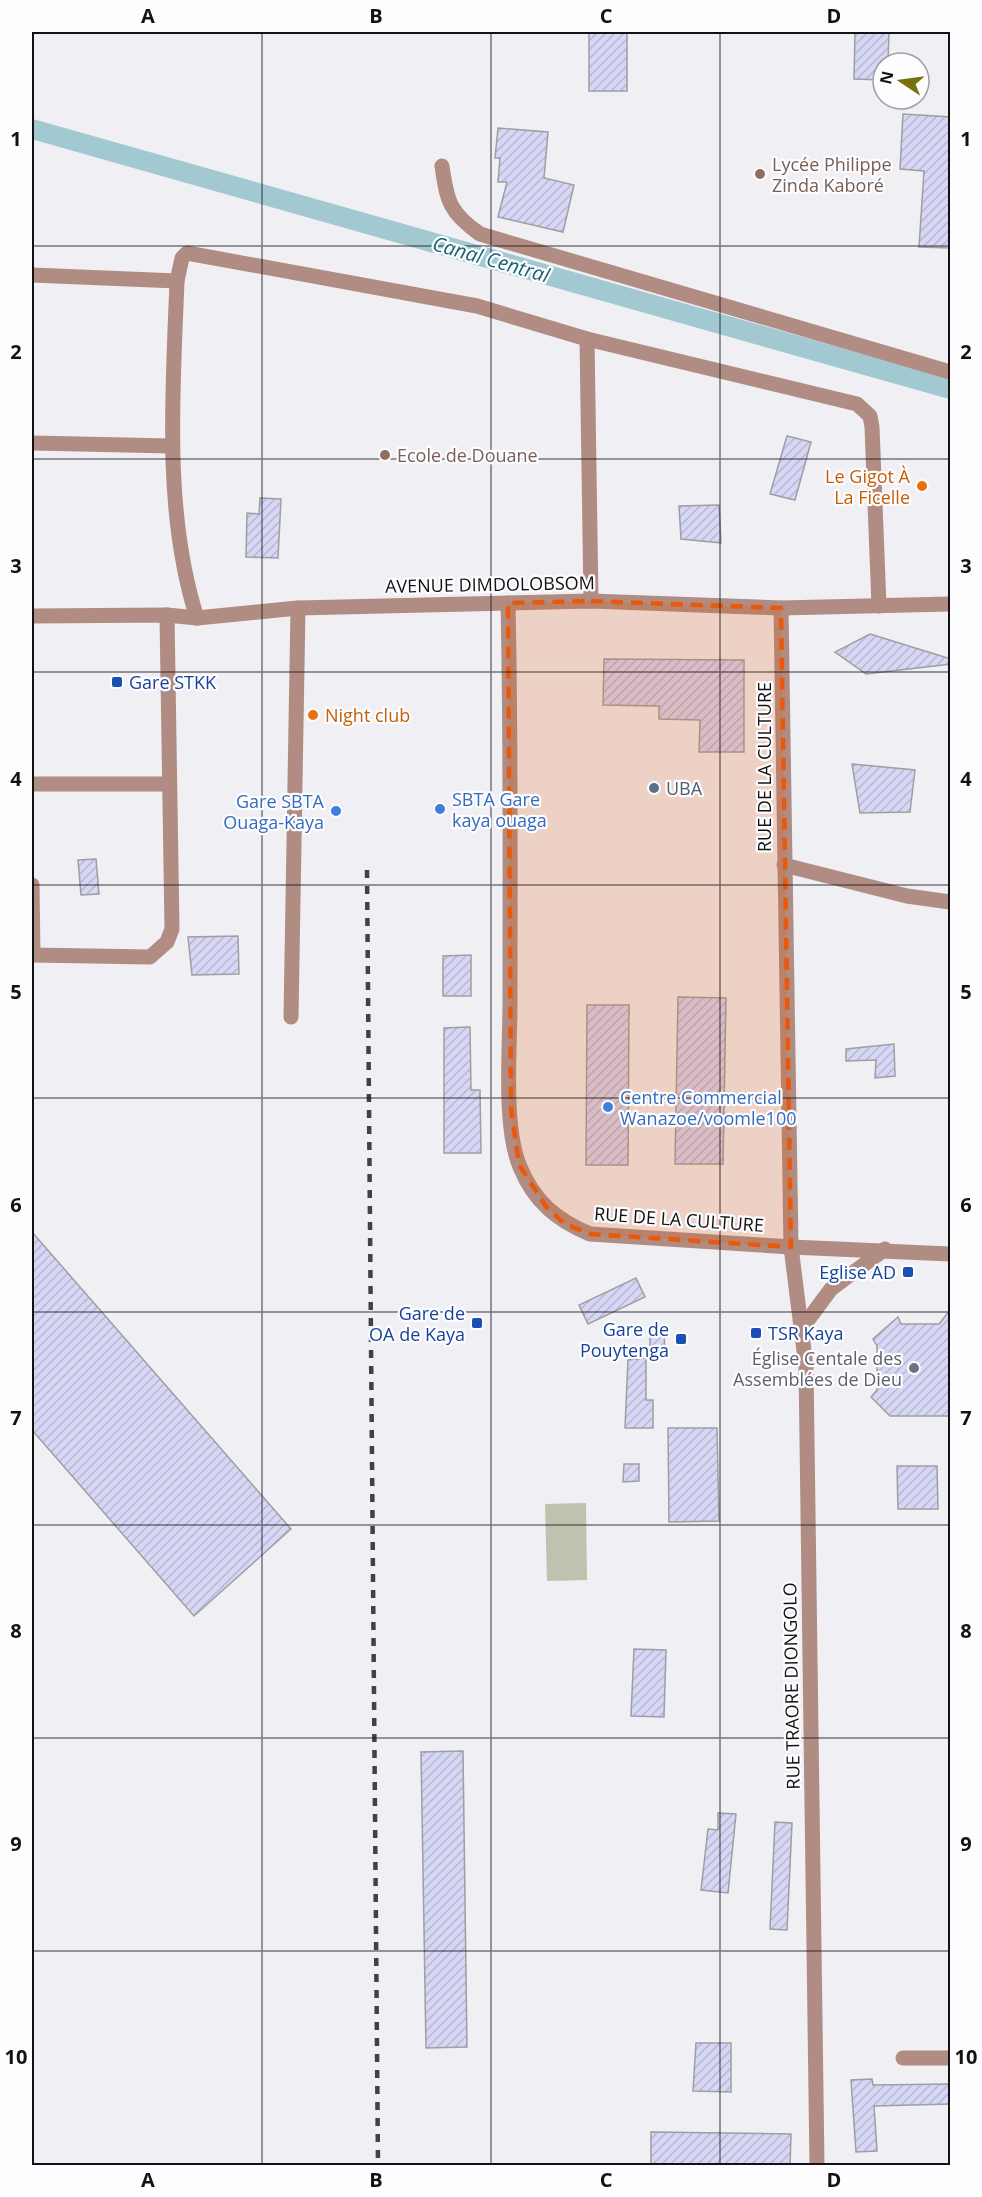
<svg xmlns="http://www.w3.org/2000/svg" width="982" height="2197" font-family="'Open Sans',sans-serif">
<style>
.green{fill:#bfc2ae}
.lines{fill:none;stroke-linecap:round;stroke-linejoin:round}
.canal{stroke:#a2c9d1;stroke-width:20}
.building{fill:url(#building-hatch);stroke:#9e9ea3;stroke-width:1.5}
.street{stroke:#b08c82;stroke-width:15}
.rail{stroke:#424244;stroke-width:4.5;stroke-dasharray:8 8;stroke-linecap:butt}
.marked{fill:#e8590c;fill-opacity:0.2;stroke:#e8590c;stroke-width:4.5;stroke-dasharray:12 8;stroke-linejoin:round}
.grid{fill:none;stroke:#121214;stroke-width:1.5;stroke-opacity:0.55}
.education-dot{fill:#8d6e63;stroke:#fdfdff;stroke-width:2}
.food-dot{fill:#e8710a;stroke:#fdfdff;stroke-width:2}
.transit-dot{fill:#1a4fb4;stroke:#fdfdff;stroke-width:2}
.service-dot{fill:#5c6f8a;stroke:#fdfdff;stroke-width:2}
.shop-dot{fill:#3f7fe0;stroke:#fdfdff;stroke-width:2}
.worship-dot{fill:#6b7280;stroke:#fdfdff;stroke-width:2}
.labels{text-anchor:middle;dominant-baseline:central;stroke-width:4.5;stroke-linejoin:round;paint-order:stroke}
.education-label{font-size:18px;fill:#785e54;stroke:#fdfdff;text-anchor:start}
.food-label{font-size:18px;fill:#c56008;stroke:#fdfdff;text-anchor:end}
.street-label{font-size:18px;fill:#121214;stroke:#fdfdff}
.transit-label{font-size:18px;fill:#164399;stroke:#fdfdff;text-anchor:end}
.service-label{font-size:18px;fill:#4e5e75;stroke:#fdfdff;text-anchor:start}
.shop-label{font-size:18px;fill:#366cbe;stroke:#fdfdff;text-anchor:start}
.worship-label{font-size:18px;fill:#5b616d;stroke:#fdfdff;text-anchor:end}
.water-label{font-size:20px;font-style:italic;fill:#17626f;stroke:#fdfdff}
.neatline{fill:none;stroke:#121214;stroke-width:2}
.grid-label{font-size:20px;text-anchor:middle;font-weight:bold;fill:#121214}
</style>
<defs>
<pattern id="building-hatch" width="6" height="6" patternUnits="userSpaceOnUse" patternTransform="scale(1.5)"><rect width="6" height="6" fill="#d6d6f5"/><path d="M-1 1l2-2M0 6l6-6M5 7l2-2" fill="none" stroke="#b7b7d1"/></pattern>
</defs>
<rect width="100%" height="100%" fill="#efeff4"/>
<path class="green" d="M586 1503 587 1580 547 1581 545 1504Z"/>
<g class="lines">
<path class="canal" d="M32 129 950 389"/>
</g>
<g class="building">
<rect x="589" y="32" width="38" height="59"/>
<path d="M855 32H889L888 63H883V80L854 79Z"/>
<path d="M903 114 951 117V248L919 247 924 171 900 169Z"/>
<path d="M498 128 548 132 544 178 574 185 563 232 498 217 507 182H498L500 158H495Z"/>
<path d="M787 436 811 442 795 500 770 494Z"/>
<path d="M260 498 281 499 278 558 246 557 247 513 259 514Z"/>
<path d="M719 505 721 543 681 539 679 506Z"/>
<path d="M870 634 951 659V664L866 674 835 652Z"/>
<path d="M604 659 744 660V752H699L700 720 659 719V706L603 705Z"/>
<path d="M852 764 915 770 910 812 860 813Z"/>
<path d="M96 859 99 894 81 895 78 860Z"/>
<path d="M238 936 239 974 192 975 188 937Z"/>
<path d="M471 955V996H443V956Z"/>
<path d="M678 997 726 998 723 1164H675Z"/>
<path d="M587 1005H629L628 1165H586Z"/>
<path d="M470 1027 471 1090H480L481 1153H444V1028Z"/>
<path d="M894 1044 895 1076 875 1078 876 1060 846 1061V1049Z"/>
<path d="M32 1232 291 1529 194 1616 32 1430Z"/>
<path d="M636 1278 645 1297 588 1324 579 1305Z"/>
<path d="M951 1309V1416H890L871 1397 877 1390V1346L873 1339 898 1317 901 1324H939Z"/>
<path d="M664 1333 665 1350 650 1351V1334Z"/>
<path d="M646 1358V1400H653V1428H625L628 1360Z"/>
<path d="M668 1428H717L719 1521 669 1522Z"/>
<path d="M624 1464H639V1481L623 1482Z"/>
<path d="M897 1466H937L938 1509H898Z"/>
<path d="M634 1649 666 1650 664 1717 631 1716Z"/>
<path d="M463 1751 467 2047 426 2048 421 1752Z"/>
<path d="M718 1813 736 1814 728 1893 701 1890 708 1829 718 1830Z"/>
<path d="M775 1822 792 1823 787 1930 770 1929Z"/>
<path d="M696 2043H731V2092L693 2091Z"/>
<path d="M872 2079 873 2085 951 2084V2104L874 2106 877 2151 856 2152 851 2080Z"/>
<path d="M651 2132 791 2134 790 2166H651Z"/>
</g>
<g class="lines">
<g class="street">
<path d="M442 166C447 202 450 213 480 234L950 372"/>
<path d="M32 275 177 281"/>
<path d="M587 339 591 601"/>
<path d="M32 443 172 446"/>
<path d="M508 603C511 737 510 870 510 1004 510 1049 503 1127 520 1167 534 1201 556 1220 590 1234L791 1247 950 1254"/>
<path d="M781 608 791 1247 806 1367 817 2166"/>
<path d="M32 616 167 615 197 618 298 608 591 601 781 608 950 604"/>
<path d="M197 618C163 512 173 390 177 281L182 258 187 253 477 306 587 339 857 404 870 416 872 427 879 606"/>
<path d="M32 784H169"/>
<path d="M784 865 907 896 950 902"/>
<path d="M32 885 33 955"/>
<path d="M32 955 150 957 167 942 172 929 167 615"/>
<path d="M291 1017 298 608"/>
<path d="M802 1328 831 1289 885 1249"/>
<path d="M903 2058H950"/>
</g>
<path class="rail" d="M367 870 378 2166"/>
</g>
<path class="marked" d="M591 601 781 608 791 1247 590 1234 565 1224 547 1208 519 1165 511 1109 508 603Z"/>
<path class="grid" d="M262 32V2166M491 32V2166M720 32V2166M32 246H950M32 459H950M32 672H950M32 885H950M32 1098H950M32 1312H950M32 1525H950M32 1738H950M32 1951H950"/>
<g class="education-dot">
<circle cx="760" cy="174" r="6"/>
<circle cx="385" cy="455" r="6"/>
</g>
<g class="food-dot">
<circle cx="922" cy="486" r="6"/>
<circle cx="313" cy="715" r="6"/>
</g>
<g class="transit-dot">
<rect x="111" y="676" width="12" height="12" rx="3"/>
<rect x="902" y="1266" width="12" height="12" rx="3"/>
<rect x="471" y="1317" width="12" height="12" rx="3"/>
<rect x="750" y="1327" width="12" height="12" rx="3"/>
<rect x="675" y="1333" width="12" height="12" rx="3"/>
</g>
<circle class="service-dot" cx="654" cy="788" r="6"/>
<g class="shop-dot">
<circle cx="440" cy="809" r="6"/>
<circle cx="336" cy="811" r="6"/>
<circle cx="608" cy="1107" r="6"/>
</g>
<circle class="worship-dot" cx="914" cy="1368" r="6"/>
<g class="labels">
<g class="education-label">
<text x="772" y="164">Lycée Philippe<tspan x="772" dy="21">Zinda Kaboré</tspan></text>
<text x="397" y="455">Ecole de Douane</text>
</g>
<g class="food-label">
<text x="910" y="476">Le Gigot À<tspan x="910" dy="21">La Ficelle</tspan></text>
<text x="325" y="715" text-anchor="start">Night club</text>
</g>
<g class="street-label">
<text transform="translate(490 584) rotate(-1)">AVENUE DIMDOLOBSOM</text>
<text transform="translate(764 767) rotate(-90)">RUE DE LA CULTURE</text>
<text transform="translate(679 1219) rotate(4)">RUE DE LA CULTURE</text>
<text transform="translate(791 1686) rotate(-91)">RUE TRAORE DIONGOLO</text>
</g>
<g class="transit-label">
<text x="129" y="682" text-anchor="start">Gare STKK</text>
<text x="896" y="1272">Eglise AD</text>
<text x="465" y="1313">Gare de<tspan x="465" dy="21">OA de Kaya</tspan></text>
<text x="669" y="1329">Gare de<tspan x="669" dy="21">Pouytenga</tspan></text>
<text x="768" y="1333" text-anchor="start">TSR Kaya</text>
</g>
<g class="service-label">
<text x="666" y="788">UBA</text>
</g>
<g class="shop-label">
<text x="452" y="799">SBTA Gare<tspan x="452" dy="21">kaya ouaga</tspan></text>
<text x="324" y="801" text-anchor="end">Gare SBTA<tspan x="324" dy="21">Ouaga-Kaya</tspan></text>
<text x="620" y="1097">Centre Commercial<tspan x="620" dy="21">Wanazoe/voomle100</tspan></text>
</g>
<g class="worship-label">
<text x="902" y="1358">Église Centale des<tspan x="902" dy="21">Assemblées de Dieu</tspan></text>
</g>
<g class="water-label">
<text transform="translate(491 259) rotate(16)">Canal Central</text>
</g>
</g>
<rect width="982" height="2197" fill="none" stroke="#fdfdff" stroke-width="66"/>
<g transform="translate(901 81) rotate(283)"><circle r="28" fill="#fdfdff" stroke="#9f9fa1" stroke-width="1.5"/>
<path d="M0-4.5L10 22L0 15L-10 22Z" fill="#786f0d"/>
<text y="-9" font-size="16" font-weight="bold" text-anchor="middle" fill="#121214">N</text>
</g>
<rect x="33" y="33" width="916" height="2131" class="neatline"/>
<g class="grid-label">
<text x="148" y="23">A</text>
<text x="376" y="23">B</text>
<text x="606" y="23">C</text>
<text x="834" y="23">D</text>
<text x="16" y="146">1</text>
<text x="966" y="146">1</text>
<text x="16" y="359">2</text>
<text x="966" y="359">2</text>
<text x="16" y="573">3</text>
<text x="966" y="573">3</text>
<text x="16" y="786">4</text>
<text x="966" y="786">4</text>
<text x="16" y="999">5</text>
<text x="966" y="999">5</text>
<text x="16" y="1212">6</text>
<text x="966" y="1212">6</text>
<text x="16" y="1425">7</text>
<text x="966" y="1425">7</text>
<text x="16" y="1638">8</text>
<text x="966" y="1638">8</text>
<text x="16" y="1851">9</text>
<text x="966" y="1851">9</text>
<text x="16" y="2064">10</text>
<text x="966" y="2064">10</text>
<text x="148" y="2187">A</text>
<text x="376" y="2187">B</text>
<text x="606" y="2187">C</text>
<text x="834" y="2187">D</text>
</g>
</svg>
